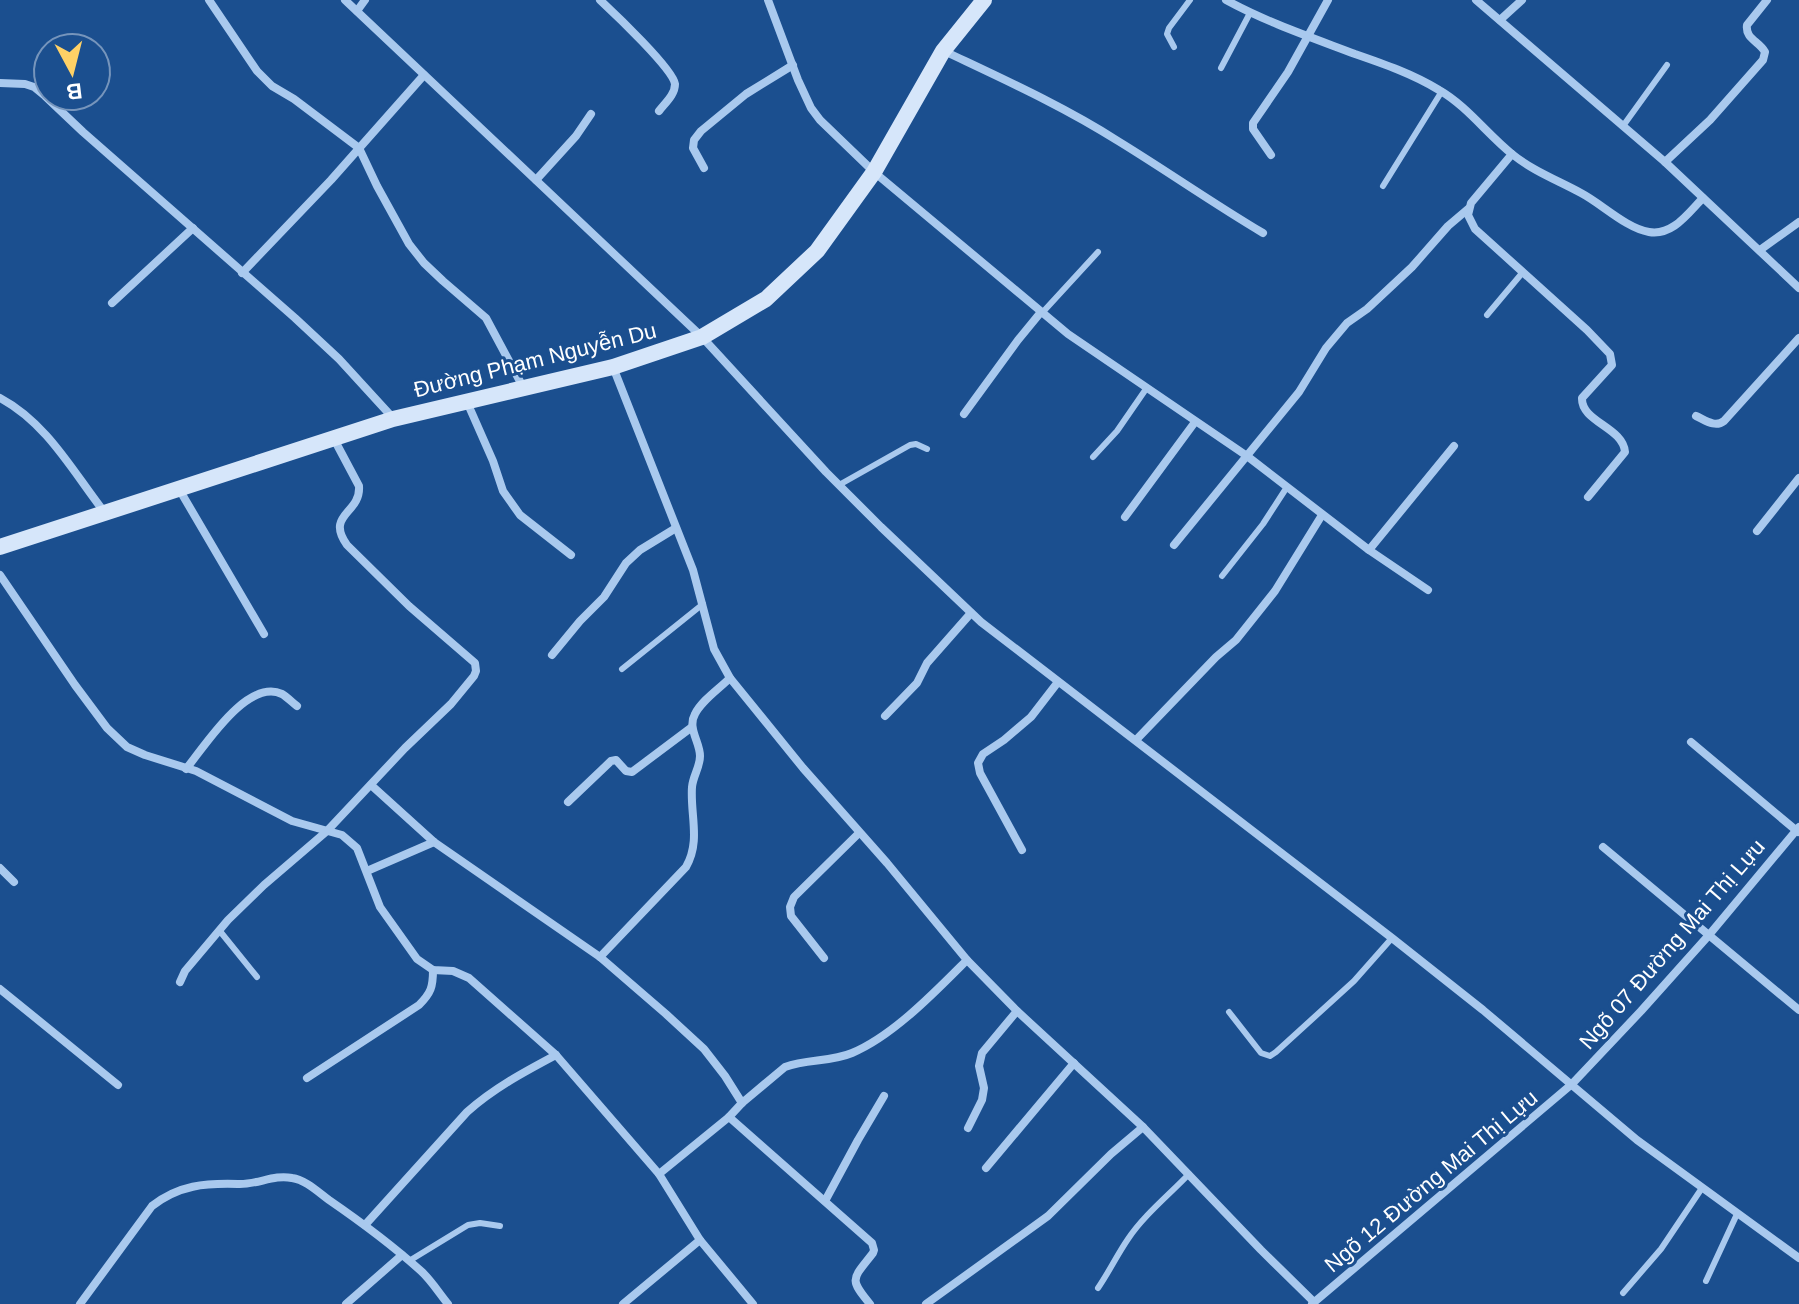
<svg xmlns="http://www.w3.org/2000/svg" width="1799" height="1304" font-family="Helvetica,sans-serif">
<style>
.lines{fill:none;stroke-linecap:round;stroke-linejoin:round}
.service{stroke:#a9c9ee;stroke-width:6}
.minor{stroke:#a9c9ee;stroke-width:8}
.secondary{stroke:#d6e6fa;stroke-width:16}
.labels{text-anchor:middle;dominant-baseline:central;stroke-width:6;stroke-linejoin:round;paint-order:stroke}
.street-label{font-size:22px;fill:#fff;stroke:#1b4f8f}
</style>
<rect width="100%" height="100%" fill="#1b4f8f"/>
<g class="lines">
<g class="service">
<path d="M1174 47 1167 34 1169 28 1190 0"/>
<path d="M1221 68 1250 13"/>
<path d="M1623 126 1667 65"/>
<path d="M1383 186 1442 91"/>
<path d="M1042 313 1098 252"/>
<path d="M1487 315 1523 272"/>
<path d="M1093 457 1117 431 1146 389"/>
<path d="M839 485 910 445 916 444 927 449"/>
<path d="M1222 576 1263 524 1287 487"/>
<path d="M622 669 703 604"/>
<path d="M219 930 257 977"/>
<path d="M1229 1012 1261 1053 1270 1056 1276 1052 1354 981 1392 938"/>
<path d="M409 1261 468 1225 480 1223 500 1226"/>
<path d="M1706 1281 1737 1214"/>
<path d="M1098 1288C1109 1272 1117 1255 1128 1239 1144 1215 1169 1195 1189 1174"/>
<path d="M1623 1293 1661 1249 1702 1188"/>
</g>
<g class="minor">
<path d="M209 0 257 71 272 86 294 99 359 148 377 186 409 244 424 263 443 281 486 318 523 387"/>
<path d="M345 0 702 337 826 472 881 527 981 622 1392 938 1483 1010 1637 1140 1799 1258"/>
<path d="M600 0C614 13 673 69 675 84 675 95 665 103 659 111"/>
<path d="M768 0 798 80 811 108 820 120 874 172 1068 334 1247 456 1369 550 1428 590"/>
<path d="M1226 0C1266 22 1313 38 1355 54 1384 64 1413 74 1439 90 1467 106 1487 134 1512 154 1533 171 1557 180 1581 193 1602 204 1626 228 1649 232 1673 236 1688 213 1703 198"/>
<path d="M1476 0 1665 162 1799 288"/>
<path d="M357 11 365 0"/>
<path d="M1500 20 1522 0"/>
<path d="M944 51C1003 79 1063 106 1118 141 1167 171 1214 204 1263 233"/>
<path d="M0 83 25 84 34 87 45 96 83 132 295 318 339 359 393 418"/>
<path d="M1512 154 1471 203 1468 215 1475 229 1587 330 1610 354 1612 365 1582 398C1581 422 1623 427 1625 452L1588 497"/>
<path d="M1271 155 1253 129V123L1288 72 1328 0"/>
<path d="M1665 162 1710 120 1763 60 1765 52C1759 41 1745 39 1747 25L1767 0"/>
<path d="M704 168 693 148 694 140 701 131 746 94 793 65"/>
<path d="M536 180 576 136 591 114"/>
<path d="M1760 250 1799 222"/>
<path d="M242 273 331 180 424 75"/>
<path d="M112 303 193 228"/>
<path d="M613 367 693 570 714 649 730 678 803 768 887 863 967 960 1017 1011 1143 1127 1261 1250 1314 1302"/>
<path d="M0 398C47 423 73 472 105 513"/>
<path d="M467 402 493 461 503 491 520 515 571 555"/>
<path d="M964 414 1018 340 1041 312"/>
<path d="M1696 416C1705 420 1715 428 1724 421L1799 338"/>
<path d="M179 489 264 634"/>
<path d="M1125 517 1195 422"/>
<path d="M1757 531 1799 478"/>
<path d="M1174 545 1299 392 1326 348 1347 323 1367 309 1412 267 1448 226 1468 209"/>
<path d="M1369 550 1454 446"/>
<path d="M0 575 75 685 107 728 127 747 145 755 196 771 292 821 342 835 357 848 380 907 417 959 433 970 453 971 469 978 556 1055 659 1174 700 1240 753 1304"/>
<path d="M552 655 580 621 604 597 626 563 640 550 676 528"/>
<path d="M885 716 917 683 927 663 971 613"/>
<path d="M1136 740 1216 657 1236 640 1275 591 1322 515"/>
<path d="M1691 742 1798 832"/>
<path d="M186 769C205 746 247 678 282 694 287 697 293 703 297 706"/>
<path d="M371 785 434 842 600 957 666 1014 704 1049 725 1076 742 1103"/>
<path d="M568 802 611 761 616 760 626 771 632 772 692 727"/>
<path d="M1603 847 1799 1010"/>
<path d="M1022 850 980 773 978 763 983 754 1004 740 1031 717 1058 682"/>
<path d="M0 868 14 882"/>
<path d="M367 871 434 842"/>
<path d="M600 957 686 867C701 841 690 815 692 787 693 776 700 767 700 756 700 742 687 728 695 714 702 700 719 689 730 678"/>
<path d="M824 958 791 916 790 907 794 897 859 833"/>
<path d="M180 982 185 971 228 920 264 885 327 831 405 748 451 704 474 676 476 671 475 663 409 606 347 545C325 514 361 514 359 486L334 439"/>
<path d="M0 989 118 1085"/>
<path d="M307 1078 419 1005C431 993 433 987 433 970"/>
<path d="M729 1117 872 1243 874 1250 873 1253C853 1279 848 1278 870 1304"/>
<path d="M968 1128 982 1100 984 1088 979 1066 982 1053 1017 1011"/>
<path d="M986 1168 1074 1063"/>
<path d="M659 1174 729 1117 742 1103 785 1067C807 1059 831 1062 852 1053 893 1036 936 991 967 960"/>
<path d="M825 1201 858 1140 884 1096"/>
<path d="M365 1225 467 1112C494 1088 524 1072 556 1055"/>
<path d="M80 1304 152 1206C179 1185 205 1183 238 1184 257 1185 274 1174 292 1178 306 1180 318 1192 329 1200 361 1222 392 1245 421 1271 431 1280 439 1293 448 1304"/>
<path d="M346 1304 402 1255"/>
<path d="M623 1304 700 1240"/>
<path d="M926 1304 1048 1216 1111 1154 1143 1127"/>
<path d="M1312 1304 1572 1084 1641 1011 1709 935 1799 827"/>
</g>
<path class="secondary" d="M0 547 393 419 613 367 702 337 766 299 817 251 874 172 943 51 984 0"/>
</g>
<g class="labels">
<g class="street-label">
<text transform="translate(535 360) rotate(-14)">Đường Phạm Nguyễn Du</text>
<text transform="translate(1672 944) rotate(-49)">Ngõ 07 Đường Mai Thị Lựu</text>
<text transform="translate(1431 1181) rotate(-40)">Ngõ 12 Đường Mai Thị Lựu</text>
</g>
</g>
<g transform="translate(72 72) rotate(173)"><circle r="38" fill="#1b4f8f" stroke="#7695bc" stroke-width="2"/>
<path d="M0-6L14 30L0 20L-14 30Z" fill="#ffd166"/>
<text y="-12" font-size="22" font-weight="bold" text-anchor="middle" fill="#ffffff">B</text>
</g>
</svg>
